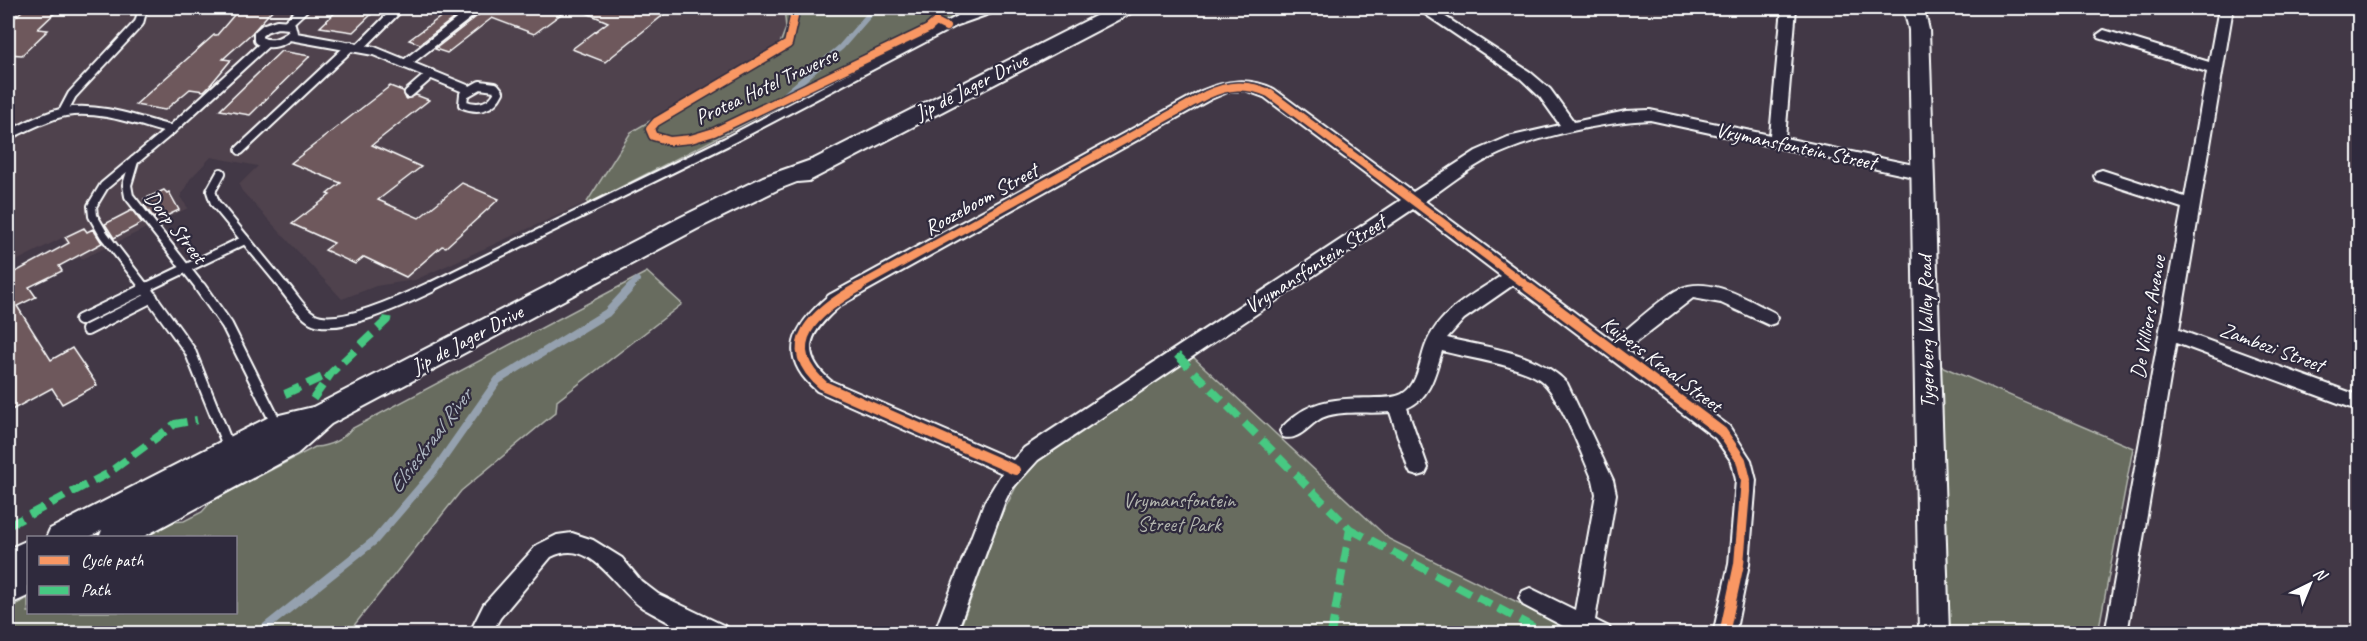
<svg xmlns="http://www.w3.org/2000/svg" width="2367" height="641" font-family="Caveat,sans-serif">
<style>
.built{fill:#4f424d}
.green{fill:#676c5f;stroke:#b3b6af;stroke-width:1.5}
.lines{fill:none;stroke-linecap:round;stroke-linejoin:round}
.stream-far1{stroke:#95a1af;stroke-width:6}
.stream{stroke:#95a1af;stroke-width:8}
.building{fill:#6e595c;stroke:#fff;stroke-width:1.5}
.lane-far1-casing{stroke:#fff;stroke-width:12}
.lane-casing{stroke:#fff;stroke-width:14}
.street-casing{stroke:#fff;stroke-width:4}
.secondary-casing{stroke:#fff;stroke-width:4}
.lane-far1{stroke:#2f2a3d;stroke-width:8}
.lane{stroke:#2f2a3d;stroke-width:10}
.street{fill:#2f2a3d;fill-rule:evenodd}
.secondary{fill:#2f2a3d;fill-rule:evenodd}
.quiet{stroke:#46c982;stroke-width:8;stroke-dasharray:16 8;stroke-linecap:butt}
.cycleway-far1-casing{stroke:#2f2a3d;stroke-width:11}
.cycleway-casing{stroke:#2f2a3d;stroke-width:14}
.cycleway-far1{stroke:#f99763;stroke-width:8}
.cycleway{stroke:#f99763;stroke-width:10}
.labels{text-anchor:middle;dominant-baseline:central;stroke-width:4.5;stroke-linejoin:round;paint-order:stroke}
.street-label{font-size:21px;fill:#fff;stroke:#2f2a3d}
.park-label{font-size:21px;fill:#b3b6af;stroke:#2f2a3d}
.water-label{font-size:22px;font-style:italic;fill:#afb8c3;stroke:#2f2a3d}
</style>
<rect width="100%" height="100%" fill="#423846"/>
<filter id="ink" filterUnits="userSpaceOnUse"><feTurbulence type="fractalNoise" baseFrequency=".0167" numOctaves="2"/><feDisplacementMap in="SourceGraphic" scale="12" xChannelSelector="R" yChannelSelector="G"/><feConvolveMatrix kernelMatrix="1 2 1 2 8 2 1 2 1" color-interpolation-filters="sRGB"/></filter>
<g filter="url(#ink)">
<path class="built" d="M8 8H784L786 28 779 46 631 132 587 202 415 280 376 286 342 299 242 191 239 185 258 166 211 157 190 179 180 197 188 208 82 259 80 257 77 259 62 238 8 265Z"/>
<g class="green">
<path d="M784 8H967L961 13 588 204 587 202 631 132 779 46 786 28Z"/>
<path d="M647 272 682 304 557 401 556 412 461 491 348 633H8V609L28 598V612H236V538L144 537 172 522 184 521 202 512 212 501 315 447C330 446 342 440 351 429Z"/>
<path d="M1192 356 1389 539 1580 633 958 634 1000 518 1017 485 1040 458Z"/>
<path d="M1941 366 2133 448 2098 633H1948Z"/>
</g>
<g class="lines">
<g class="stream-far1">
<path d="M778 101 841 47 875 8"/>
<path d="M629 288 637 280"/>
</g>
<path class="stream" d="M257 634 375 540 435 470 498 380 607 313 631 287"/>
</g>
<g class="building">
<path d="M25 8H60L38 29 48 30 22 55 8 54V24Z"/>
<path d="M240 8H274L252 33 223 59 231 60 211 84 204 91 190 89 165 110 135 105 214 35H217Z"/>
<path d="M340 8H378L353 32 320 27Z"/>
<path d="M453 8H467L420 44 409 40Z"/>
<path d="M483 8H569L534 34 492 18 447 53 435 49 481 13Z"/>
<path d="M575 8H672L605 62 572 49 608 22Z"/>
<path d="M281 51 310 56 250 115 220 110Z"/>
<path d="M390 86 403 91 406 99 416 95 429 100 372 145 421 167 378 200 419 218 462 183 499 199 446 247 442 246 406 277 364 257 355 264 325 250 334 243 292 224 330 195 327 194 341 183 291 163Z"/>
<path d="M164 190 167 193 169 192 179 210 160 219 157 216 154 218 144 205 147 203 144 199Z"/>
<path d="M132 210 142 223 114 238 105 224Z"/>
<path d="M84 228 87 232 93 229 102 243 59 266 62 271 29 287 36 297 17 306 51 360 72 348 97 385 62 404 52 388 8 412V276L69 243 65 237Z"/>
</g>
<g class="lines">
<defs>
<g id="lane-far1">
<path d="M959 20 971 8"/>
<path d="M277 24 291 25 293 33C282 42 271 47 258 40V34L265 28Z"/>
<path d="M287 24 304 8"/>
<path d="M290 36 374 51 469 90"/>
<path d="M360 47 399 8"/>
<path d="M405 64 477 8"/>
<path d="M480 85 495 87 499 92C492 107 478 110 463 104L464 94Z"/>
<path d="M409 93 431 74"/>
<path d="M63 112 72 95 139 23 142 12 140 8"/>
<path d="M8 135C26 127 45 116 65 112 100 106 137 121 171 130"/>
<path d="M240 150 351 46"/>
<path d="M134 161 127 185 129 196 201 288"/>
<path d="M221 173 211 191 215 203 285 288"/>
<path d="M145 288 245 240"/>
<path d="M145 288 104 235 93 216 92 206 104 186 171 130 265 44"/>
<path d="M428 288 726 142 957 21 994 8"/>
</g>
<g id="lane">
<path d="M144 287 190 351 229 448"/>
<path d="M200 287 227 325 278 427"/>
<path d="M284 287C292 296 301 312 312 318 337 332 406 299 431 287"/>
<path d="M80 320 148 287"/>
<path d="M87 330 152 297"/>
</g>
<g id="street">
<path d="M1416 8H1432L1530 72 1550 89 1574 122 1626 111 1650 110 1770 135 1782 8H1796L1785 138 1923 167 1929 169 1931 173 1929 177 1923 179 1650 120C1603 122 1532 137 1490 158 1467 169 1446 187 1425 201L1613 341C1630 327 1662 297 1679 289 1710 275 1748 300 1775 313L1778 318 1775 323 1769 325 1721 303 1693 298 1626 350 1729 426 1751 460 1756 480 1749 564 1735 634H1713L1729 564 1736 480 1732 462 1715 438 1513 285 1464 319 1447 338C1487 348 1538 352 1567 383L1613 480 1616 494 1595 620 1609 627 1612 634H1578L1523 605 1519 598 1523 591 1530 588 1575 610 1596 494 1593 480C1582 456 1559 392 1539 379 1517 365 1469 358 1442 351 1435 373 1431 398 1407 408L1428 468 1425 474 1418 476 1411 474 1408 468 1390 412C1369 414 1343 410 1324 417 1309 423 1300 442 1283 437L1280 431C1284 424 1290 420 1296 415 1320 397 1347 399 1375 398 1384 398 1394 398 1402 394 1419 385 1420 357 1427 342 1441 310 1474 294 1501 276L1413 209 1038 460 1010 491 1005 501 956 634H934L985 501 1002 473 817 391C776 356 793 326 829 295L1201 91C1226 80 1249 77 1274 89L1413 192 1476 151 1508 137 1560 125 1540 97 1520 78ZM1245 90 1264 97 1401 200 1024 448 1013 460 831 381C796 351 812 330 841 305L1211 99 1230 91Z"/>
<path d="M2219 8H2233L2179 330 2360 396V411L2176 343 2127 634H2105L2182 208 2096 180 2094 176 2096 172 2102 170 2185 197 2207 72 2099 38 2097 35 2104 30 2209 62Z"/>
<path d="M572 533 593 540 622 558 641 581 658 594 727 627 730 634C719 634 707 635 697 634 684 631 655 615 643 608 615 590 592 535 551 557L500 618 491 634H469L484 604 537 545 557 535Z"/>
</g>
<g id="secondary">
<path d="M1111 8H1136L1133 12 809 181 797 182 779 189 697 229 331 424 297 454 141 538H99L102 530 88 538H46L50 529 267 418 313 407 681 217 763 177 814 159Z"/>
<path d="M1904 8H1924L1929 30 1949 634H1919L1909 30Z"/>
<path d="M28 540V596L8 605V549Z"/>
</g>
</defs>
<use href="#lane-far1" class="lane-far1-casing"/>
<use href="#lane" class="lane-casing"/>
<use href="#street" class="street-casing"/>
<use href="#secondary" class="secondary-casing"/>
<use href="#lane-far1" class="lane-far1"/>
<use href="#lane" class="lane"/>
<use href="#street" class="street"/>
<use href="#secondary" class="secondary"/>
<g class="quiet">
<path d="M1177 355 1350 529 1331 634"/>
<path d="M285 394 329 374"/>
<path d="M313 399 332 372 387 320 388 314"/>
<path d="M8 526 107 474 175 424 197 420"/>
<path d="M1350 529 1546 634"/>
</g>
<defs>
<g id="cycleway-far1">
<path d="M791 8 794 17 788 44 656 122 650 129 653 136 670 141 691 139 714 132 928 29 936 22 946 27"/>
<path d="M856 288 1206 95C1228 85 1247 83 1269 93L1530 288"/>
</g>
<g id="cycleway">
<path d="M859 287C818 310 774 344 824 386L1015 470"/>
<path d="M1528 287 1722 432 1741 460 1746 480 1739 564 1724 634"/>
</g>
</defs>
<use href="#cycleway-far1" class="cycleway-far1-casing"/>
<use href="#cycleway" class="cycleway-casing"/>
<use href="#cycleway-far1" class="cycleway-far1"/>
<use href="#cycleway" class="cycleway"/>
</g>
</g>
<g class="labels">
<g class="street-label">
<text transform="translate(766 86) rotate(-25)">Protea Hotel Traverse</text>
<text transform="translate(971 86) rotate(-27)">Jip de Jager Drive</text>
<text transform="translate(1796 146) rotate(12)">Vrymansfontein Street</text>
<text transform="translate(981 199) rotate(-29)">Roozeboom Street</text>
<text transform="translate(176 227) rotate(52)">Dorp Street</text>
<text transform="translate(1315 264) rotate(-33)">Vrymansfontein Street</text>
<text transform="translate(2148 317) rotate(-80)">De Villiers Avenue</text>
<text transform="translate(1926 332) rotate(-91)">Tygerberg Valley Road</text>
<text transform="translate(467 339) rotate(-28)">Jip de Jager Drive</text>
<text transform="translate(2272 347) rotate(20)">Zambezi Street</text>
<text transform="translate(1662 364) rotate(37)">Kuipers Kraal Street</text>
</g>
<g class="park-label">
<text x="1179" y="500">Vrymansfontein<tspan x="1179" dy="24">Street Park</tspan></text>
</g>
<g class="water-label">
<text transform="translate(430 441) rotate(-53)">Elsieskraal River</text>
</g>
</g>
<rect width="2367" height="641" fill="none" stroke="#2f2a3d" stroke-width="30"/>
<rect x="15" y="15" width="2337" height="611" fill="none" stroke="#fff" stroke-width="2" filter="url(#ink)"/>
<rect x="27" y="536" width="210" height="78" fill="#2f2a3d" stroke="#827f8b" stroke-width="1.5"/>
<rect x="39" y="556" width="30" height="9" fill="#f99763" stroke="#827f8b" stroke-width="1.5"/>
<text x="81" y="566" font-size="18" fill="#ffffff">Cycle path</text>
<rect x="39" y="586" width="30" height="9" fill="#46c982" stroke="#827f8b" stroke-width="1.5"/>
<text x="81" y="596" font-size="18" fill="#ffffff">Path</text>
<g transform="translate(2310 584) rotate(43)" stroke="#2f2a3d" stroke-width="4.5" paint-order="stroke">
<path d="M0-4.5L10 22L0 15L-10 22Z" fill="#ffffff"/>
<text y="-9" font-size="16" font-weight="bold" text-anchor="middle" fill="#ffffff">N</text>
</g>
</svg>
